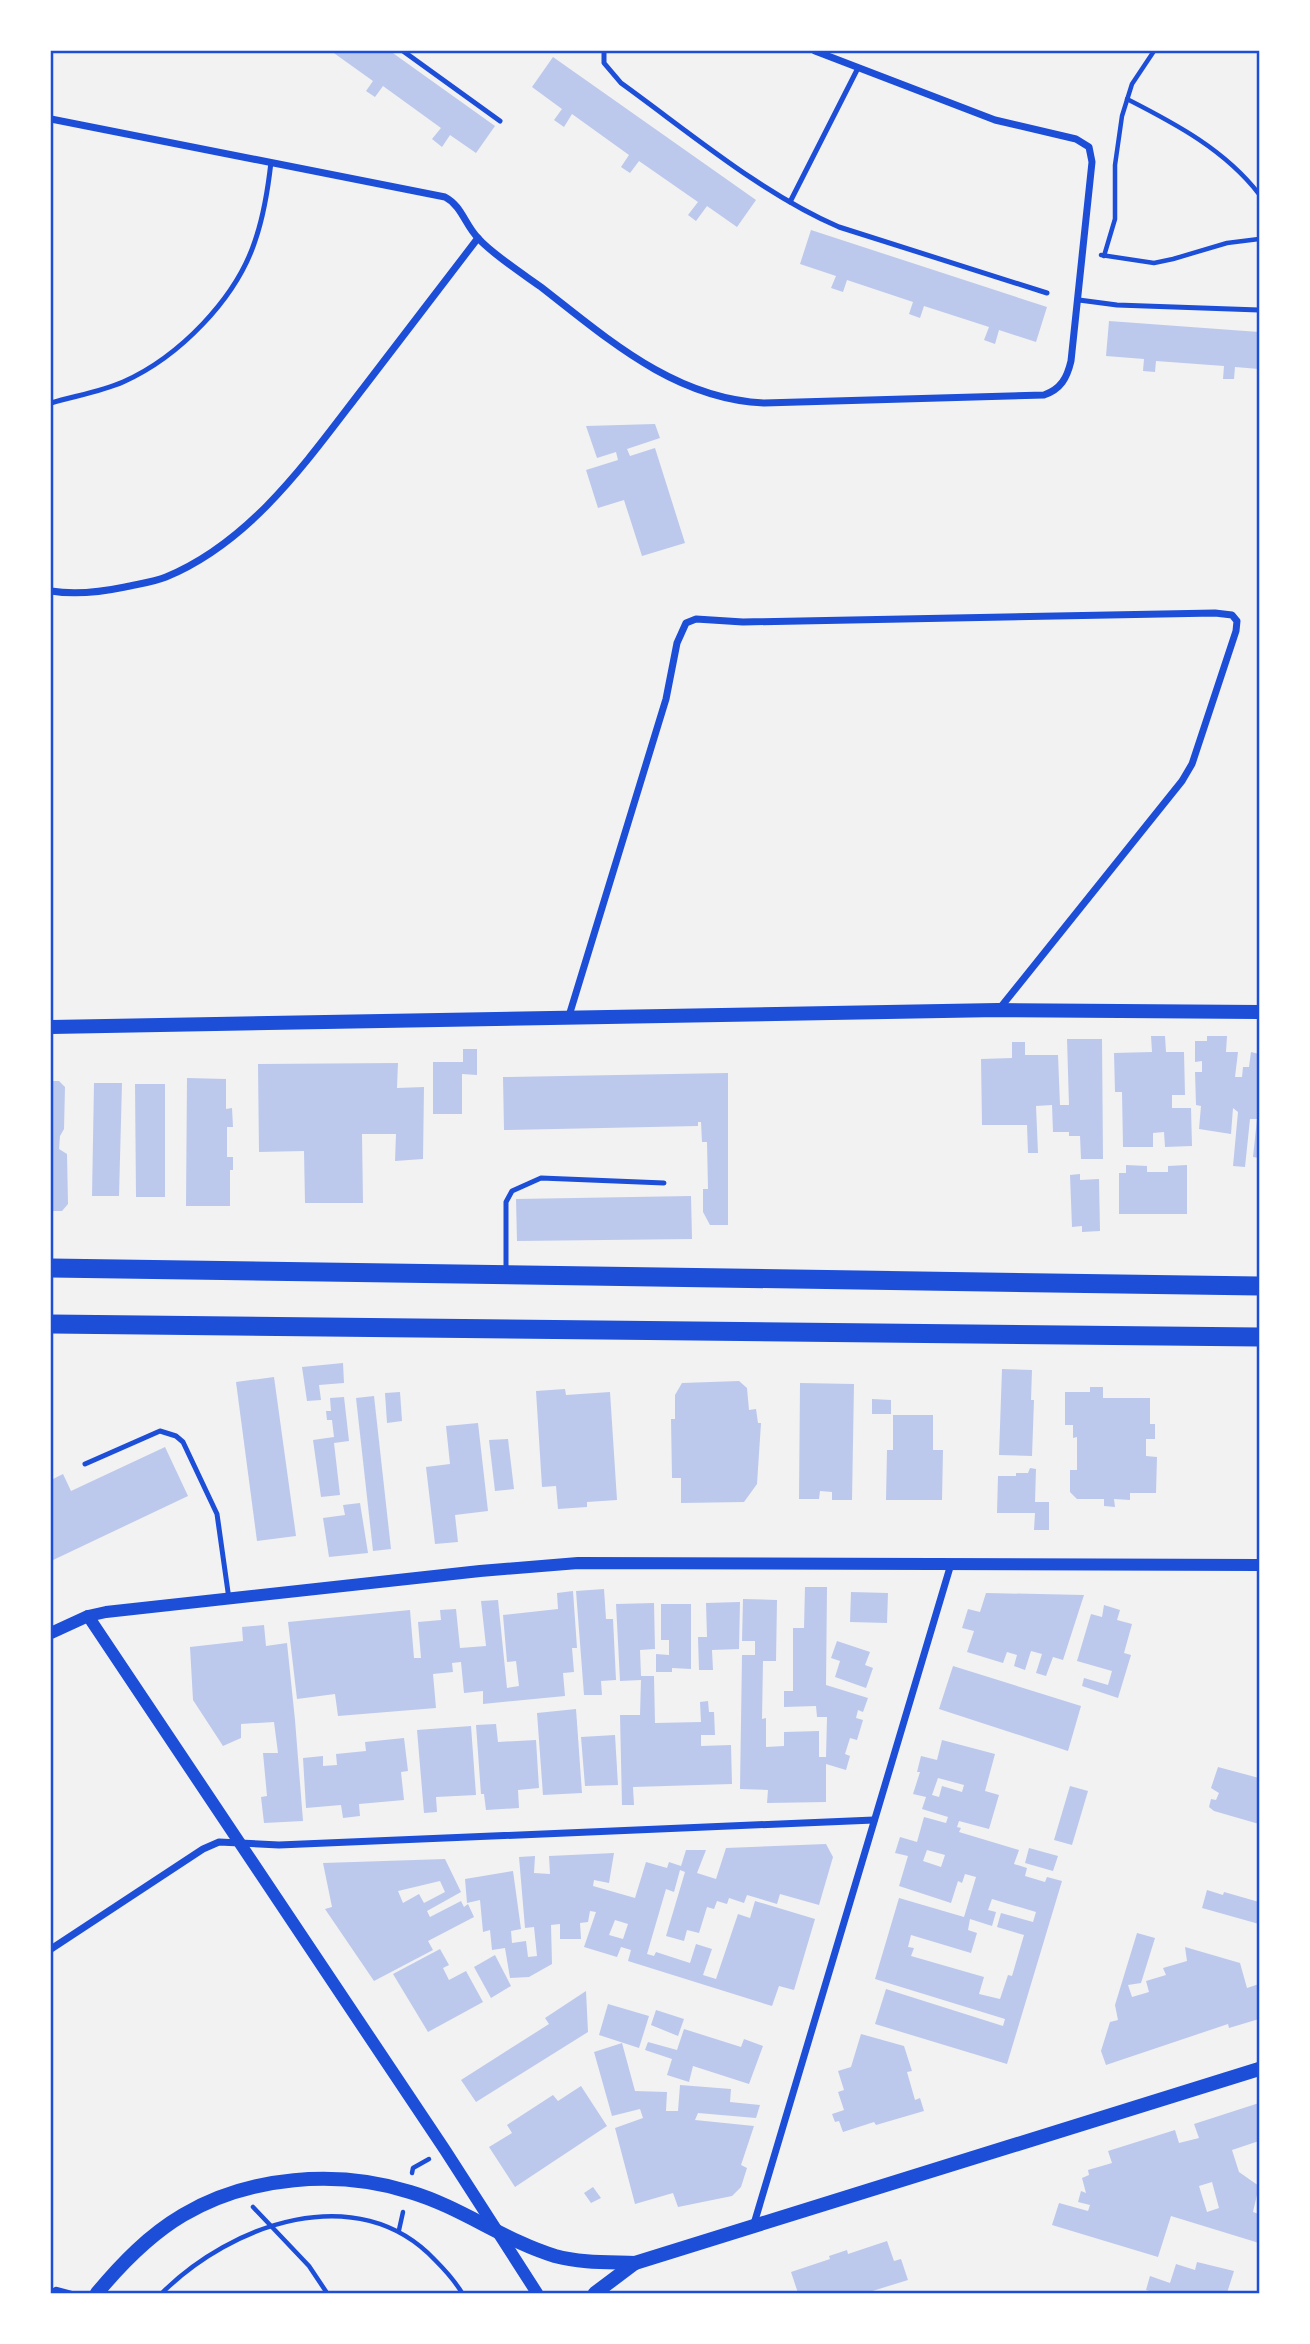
<svg xmlns="http://www.w3.org/2000/svg" width="1310" height="2344" font-family="'Nunito Sans',sans-serif">
<style>
.building{fill:#bdc9ec;fill-rule:evenodd}
.lines{fill:none;stroke-linecap:round;stroke-linejoin:round}
.path{stroke:#1d4ed8;stroke-width:4.5}
.service{stroke:#1d4ed8;stroke-width:5}
.minor{stroke:#1d4ed8;stroke-width:7}
.tertiary{stroke:#1d4ed8;stroke-width:12}
.secondary{stroke:#1d4ed8;stroke-width:14}
.trunk{stroke:#1d4ed8;stroke-width:19}
.neatline{fill:none;stroke:#1d4ed8;stroke-width:2.5}
</style>
<rect width="100%" height="100%" fill="#f2f2f2"/>
<g class="building">
<path d="M331 51H390L495 126 476 153 450 135 442 147 432 139 441 128 383 86 375 97 366 91 373 81Z"/>
<path d="M553 57 756 200 737 227 707 206 696 221 688 215 698 202 639 161 630 173 621 167 629 155 572 114 564 127 554 120 562 109 532 87Z"/>
<path d="M811 230 1047 307 1036 342 999 330 995 344 984 340 989 327 924 306 920 318 909 314 913 302 847 280 843 292 831 288 836 276 800 264Z"/>
<path d="M1109 321 1259 332V369L1235 367 1234 379H1223L1224 366 1156 361 1155 372 1143 371 1144 359 1106 356Z"/>
<path d="M655 424 660 438 627 449 630 456 655 448 685 543 642 556 624 500 598 508 586 470 618 460 616 452 597 458 586 426Z"/>
<path d="M1151 1036H1165L1166 1052H1184L1185 1095H1172V1108H1191L1192 1146 1165 1147 1164 1132 1153 1133V1147H1123L1122 1092H1115L1114 1053 1152 1052Z"/>
<path d="M1207 1036H1227L1226 1052H1238L1235 1077H1242L1243 1067H1249L1251 1052 1259 1054V1158L1253 1157 1257 1119H1250L1245 1167 1233 1166 1238 1112 1233 1108 1231 1134 1199 1129 1201 1106 1196 1105 1195 1072H1202V1061L1195 1062V1041H1207Z"/>
<path d="M1067 1039H1102L1103 1159H1081L1080 1136H1069V1132H1053L1052 1105 1036 1106 1038 1153H1028L1027 1125H982L981 1059 1012 1058V1042H1025V1055H1058L1060 1105H1069Z"/>
<path d="M463 1049H477V1075L462 1074V1114H433V1062H463Z"/>
<path d="M398 1063 397 1088 424 1087 423 1159 395 1161 396 1134H362L363 1203H305L304 1151 259 1152 258 1064Z"/>
<path d="M728 1073V1225H710L703 1212V1189H708L707 1142H702L701 1122H698V1126L504 1130 503 1077Z"/>
<path d="M187 1078 226 1079V1109L232 1108 233 1127H227V1157H233V1170H230V1206H186Z"/>
<path d="M51 1081H59L65 1087 64 1129 60 1136 59 1149 67 1154 68 1204 62 1211H51Z"/>
<path d="M94 1083H122L119 1196H92Z"/>
<path d="M135 1084H165V1197H136Z"/>
<path d="M1126 1165 1147 1166V1172H1168V1166L1187 1165V1214H1119V1173H1126Z"/>
<path d="M1080 1174V1180L1099 1179 1100 1231 1082 1232V1226L1072 1227 1070 1175Z"/>
<path d="M691 1196 692 1239 517 1241 516 1199Z"/>
<path d="M343 1363 344 1383 319 1385 321 1400 307 1401 302 1367Z"/>
<path d="M1002 1369 1032 1370 1031 1400H1034L1032 1456 999 1455Z"/>
<path d="M274 1377 296 1536 257 1541 236 1382Z"/>
<path d="M739 1381 747 1388 749 1410 756 1409 758 1423H761L757 1484 744 1502 681 1503V1478H672L671 1419H675V1395L682 1383Z"/>
<path d="M800 1383 854 1384 852 1500H832V1492L820 1491 819 1499H799Z"/>
<path d="M1090 1387H1103V1398H1150V1424H1155V1439H1146V1456L1157 1457 1156 1493H1130V1500L1114 1499 1115 1507 1104 1506V1499H1077L1070 1492V1470H1077V1437L1073 1438V1425H1065V1392H1090Z"/>
<path d="M565 1389 566 1395 610 1392 617 1500 587 1502V1507L558 1509 556 1486 542 1487 536 1391Z"/>
<path d="M400 1392 402 1421 387 1423 385 1393Z"/>
<path d="M374 1396 391 1549 373 1551 356 1398Z"/>
<path d="M344 1397 349 1441 334 1443 340 1495 321 1497 313 1440 334 1437 332 1420H327L326 1411H331L330 1398Z"/>
<path d="M872 1399 891 1400V1414H872Z"/>
<path d="M893 1415H933V1450H943L942 1500H886L887 1450H893Z"/>
<path d="M478 1423 488 1511 455 1515 458 1542 435 1544 426 1467 450 1464 446 1426Z"/>
<path d="M508 1439 514 1489 495 1491 489 1440Z"/>
<path d="M165 1447 188 1496 51 1561V1480L63 1474 71 1491Z"/>
<path d="M1030 1468 1036 1469 1035 1502H1049V1530H1034L1035 1513H997L998 1476H1016V1473H1028Z"/>
<path d="M360 1503 368 1553 329 1557 323 1518 345 1515 343 1505Z"/>
<path d="M805 1587H827L826 1685 868 1698 863 1712 858 1710 856 1718 863 1720 857 1740 850 1738 845 1754 850 1756 846 1770 826 1764V1802L767 1803 768 1790 740 1789 742 1655H755V1641H742L743 1599 777 1600 776 1661H763L762 1719 766 1718V1747L784 1746V1732L819 1731V1757H826L827 1717H817L816 1706 784 1707V1691H793V1628H804Z"/>
<path d="M604 1589 606 1619H613L616 1680 601 1681 602 1695H584L576 1591Z"/>
<path d="M573 1591 577 1648H572L574 1672 563 1673 565 1696 483 1704V1691L464 1693 461 1662 452 1663 453 1672 433 1674 436 1708 338 1716 335 1694 297 1699 288 1622 410 1610 414 1658H421L418 1622 441 1620 440 1610 456 1609 460 1648 486 1646 481 1601 498 1600 507 1688 519 1686 516 1661 507 1662 503 1615 558 1609 557 1593Z"/>
<path d="M851 1592 888 1593 887 1623 850 1622Z"/>
<path d="M986 1593 1084 1595 1063 1660 1053 1657 1046 1676 1036 1673 1042 1654 1031 1651 1025 1670 1014 1666 1017 1655 1007 1652 1003 1663 967 1652 974 1631 962 1628 968 1609 980 1612Z"/>
<path d="M740 1602 739 1649 712 1650 713 1670H699L698 1637H707L706 1603Z"/>
<path d="M654 1603 655 1649 640 1650 641 1676H654L655 1723 701 1722 700 1702 708 1701 709 1712H714L715 1735H701V1746L731 1745 732 1784 633 1787 634 1805H622L620 1715H640L641 1680 620 1681 616 1604Z"/>
<path d="M661 1604H691V1669L672 1668V1672H656V1654L669 1655V1640H661Z"/>
<path d="M1104 1605 1120 1610 1117 1620 1132 1624 1124 1653 1131 1655 1118 1698 1082 1686 1084 1678 1108 1685 1112 1671 1077 1661 1091 1614 1102 1617Z"/>
<path d="M264 1625 266 1646 287 1643 295 1720 303 1821 264 1823 261 1797 267 1796 263 1753H278L274 1722 241 1724V1738L223 1746 193 1700 190 1647 243 1641 242 1627Z"/>
<path d="M837 1641 870 1652 865 1665 873 1668 866 1688 835 1677 840 1661 831 1658Z"/>
<path d="M953 1666 1081 1706 1068 1751 939 1709Z"/>
<path d="M576 1709 582 1793 543 1795 537 1713Z"/>
<path d="M496 1724 498 1742 536 1740 539 1788 518 1790 519 1808 486 1810 484 1794H481L476 1725Z"/>
<path d="M471 1726 476 1795 436 1797 437 1812 424 1813 417 1730Z"/>
<path d="M615 1735 618 1785 585 1786 581 1737Z"/>
<path d="M404 1738 408 1771 401 1772 404 1800 359 1804 360 1816 343 1818 341 1805 306 1808 303 1758 323 1756V1766L337 1765 336 1754 366 1751 365 1742Z"/>
<path d="M942 1740 995 1754 985 1791 999 1795 989 1829 959 1821 957 1827 961 1828 959 1832 1019 1850 1014 1864 1027 1868 1025 1876 1045 1882 1047 1877 1062 1881 1007 2064 875 2024 886 1989 1003 2026 1005 2019 875 1979 899 1898 964 1917 976 1877 965 1874 962 1883 958 1881 951 1903 899 1886 908 1856 895 1853 900 1837 917 1842 924 1817 946 1823 948 1817 922 1809 926 1797 913 1794 920 1772H917L921 1756 937 1760ZM938 1778 964 1785 962 1792 942 1786 939 1797 932 1795ZM927 1850 945 1855 941 1867 923 1861ZM992 1899 1036 1912 1033 1922 1001 1913 997 1927 1024 1935 1012 1976 1008 1975 1000 1999 979 1994 984 1977 911 1956 914 1948 908 1947 911 1935 971 1953 977 1933 968 1930 970 1919 992 1926 996 1912 988 1910Z"/>
<path d="M1218 1767 1259 1778V1824L1214 1811 1209 1807 1211 1799 1216 1800 1219 1793 1211 1788Z"/>
<path d="M1070 1786 1088 1791 1072 1845 1054 1840Z"/>
<path d="M826 1844 833 1857 819 1905 780 1894 777 1904 747 1895 744 1903 729 1898 727 1904 717 1901 714 1909 707 1907 699 1933 687 1930 684 1941 666 1936 685 1872 680 1870 674 1892 666 1889 647 1954 654 1956 656 1952 690 1963 696 1944 712 1949 703 1975 716 1979 738 1914 750 1918 755 1901 815 1919 794 1990 779 1986 772 2006 628 1961 631 1950 621 1947 617 1957 584 1947 596 1912 590 1911 588 1922 580 1923 581 1939H560V1924L551 1925 552 1964 529 1977 510 1978 505 1948 492 1950 490 1930 483 1932 480 1900 467 1903 465 1879 513 1871 521 1929 511 1931 512 1943 526 1941 528 1957 537 1956 534 1927 525 1928 519 1857 535 1856 534 1873 550 1874 549 1856 614 1853 609 1883 594 1880 593 1886 635 1898 646 1862 667 1868 669 1862 681 1866 686 1850H706L697 1873 716 1879 726 1848ZM615 1920 628 1924 623 1939 609 1935Z"/>
<path d="M1029 1848 1058 1856 1053 1871 1025 1863Z"/>
<path d="M445 1859 461 1892 427 1911 430 1917 461 1901 464 1907 468 1904 474 1917 428 1941 433 1950 374 1981 325 1909 332 1907 323 1863ZM440 1881 445 1892 424 1903 419 1894 403 1903 398 1891Z"/>
<path d="M1207 1890 1223 1895 1224 1892 1259 1902V1924L1202 1908Z"/>
<path d="M1137 1933 1155 1938 1141 1983 1128 1985 1132 1997 1149 1992 1146 1981 1166 1975 1163 1968 1187 1961 1185 1947 1240 1963 1247 1988 1259 1984V2019L1229 2028 1228 2024 1106 2065 1101 2051 1110 2022 1118 2020 1115 2005Z"/>
<path d="M440 1949 449 1965 443 1968 449 1980 466 1971 483 2002 428 2032 393 1974Z"/>
<path d="M495 1955 511 1986 491 1998 474 1967Z"/>
<path d="M586 1991 588 2032 476 2102 461 2080 549 2024 545 2018Z"/>
<path d="M608 2004 649 2016 639 2048 599 2035Z"/>
<path d="M656 2010 684 2019 678 2036 651 2025Z"/>
<path d="M684 2029 741 2047 744 2039 763 2046 749 2084 693 2066 689 2082 667 2075 672 2059 645 2050 648 2042 677 2050Z"/>
<path d="M861 2034 904 2046 912 2071 907 2072 915 2100 920 2098 924 2111 876 2125 874 2122 843 2132 839 2121 835 2122 832 2114 844 2110 838 2092 844 2090 838 2071 851 2067Z"/>
<path d="M622 2043 635 2091 667 2092 666 2111H678L680 2085 731 2089 730 2102 760 2105 756 2118 698 2113 695 2120 754 2126 741 2165 747 2168 741 2187 732 2196 678 2207 673 2193 635 2204 615 2128 643 2118 640 2109 612 2116 594 2052Z"/>
<path d="M581 2086 607 2126 515 2187 489 2147 512 2133 507 2125 553 2095 558 2101Z"/>
<path d="M1259 2103V2141L1232 2150 1239 2172 1259 2186 1253 2212 1259 2214V2243L1171 2216 1158 2257 1052 2225 1059 2203 1088 2211 1090 2205 1078 2202 1081 2191 1086 2193 1082 2178 1089 2175 1088 2170 1112 2163 1108 2151 1175 2130 1179 2143 1199 2138 1194 2124ZM1212 2182 1219 2208 1207 2212 1199 2186Z"/>
<path d="M593 2187 601 2198 591 2203 584 2193Z"/>
<path d="M887 2241 894 2261 901 2259 908 2280 866 2293H798L791 2272 830 2259 829 2256 847 2250 848 2254Z"/>
<path d="M1197 2262 1234 2271 1227 2293H1156L1146 2290 1150 2276 1170 2283 1176 2264 1195 2270Z"/>
</g>
<g class="lines">
<g class="path">
<path d="M1127 99C1176 124 1225 150 1259 194"/>
<path d="M1101 255 1154 263 1173 259 1227 243 1259 239"/>
<path d="M1104 256 1115 219V165L1122 116 1132 84 1154 51"/>
<path d="M412 2173 413 2168 429 2159"/>
<path d="M253 2207 309 2266 327 2293"/>
<path d="M399 2230 403 2212"/>
<path d="M51 2292 56 2289 71 2293"/>
<path d="M162 2293C231 2224 358 2178 435 2260 445 2270 455 2281 462 2293"/>
</g>
<g class="service">
<path d="M403 51 500 121"/>
<path d="M604 51V63L621 83C689 132 762 194 839 227L1047 293"/>
<path d="M790 202 858 68"/>
<path d="M1079 300 1117 305 1259 310"/>
<path d="M51 403C74 396 100 392 123 382 179 357 236 299 255 241 264 215 268 189 271 162"/>
<path d="M506 1271V1202L512 1191 541 1178 664 1183"/>
<path d="M85 1464 160 1431 176 1436 183 1442 217 1514 229 1599"/>
</g>
<g class="minor">
<path d="M51 119 445 197C462 206 465 225 478 238 492 254 523 274 541 287 609 340 675 399 764 403L1044 395C1061 389 1067 378 1071 361L1092 162 1089 147 1076 139 995 120 815 51"/>
<path d="M51 591C75 595 101 592 125 587 138 584 154 582 166 577 253 541 309 458 364 387 402 337 440 288 478 238"/>
<path d="M568 1019 666 699 677 643 686 623 696 619 743 622 1215 613 1232 615 1237 621 1236 631 1192 764 1182 781 1000 1008"/>
<path d="M51 1949 203 1849 219 1842 279 1845 874 1820"/>
<path d="M753 2227 951 1564"/>
</g>
<g class="tertiary">
<path d="M88 1616 445 2150 537 2293"/>
<path d="M51 1633 88 1616 106 1612 480 1571 578 1563 1259 1565"/>
</g>
<g class="secondary">
<path d="M51 1027 998 1010 1259 1012"/>
<path d="M97 2293C122 2263 149 2235 183 2215 249 2176 337 2169 410 2192 461 2207 505 2241 555 2256 581 2263 608 2262 635 2263"/>
<path d="M595 2293 635 2263 1259 2069"/>
</g>
<g class="trunk">
<path d="M51 1268 1259 1286"/>
<path d="M51 1324 1259 1337"/>
</g>
</g>
<rect width="1310" height="2344" fill="none" stroke="#ffffff" stroke-width="105"/>
<rect x="52" y="52" width="1206" height="2240" class="neatline"/>
</svg>
